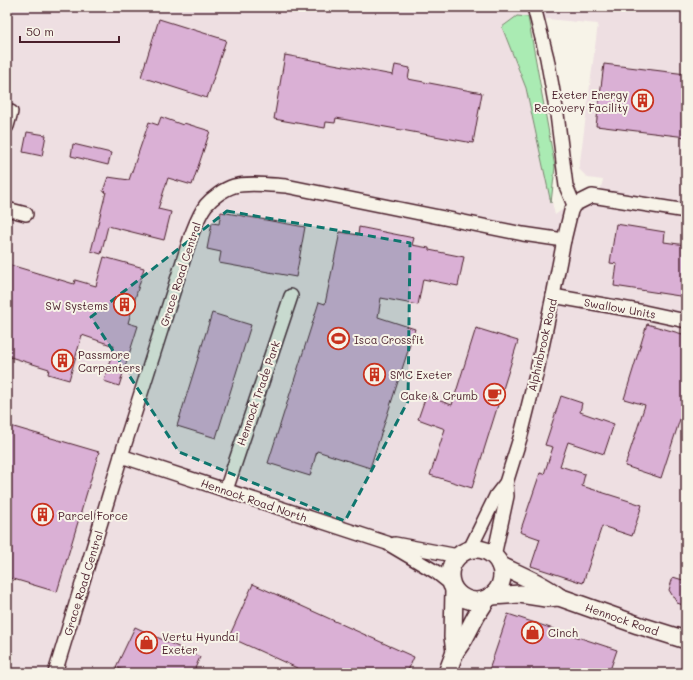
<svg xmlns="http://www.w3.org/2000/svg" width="693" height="680" font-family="Mali,sans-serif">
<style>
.built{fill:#eedfe2;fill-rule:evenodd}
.green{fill:#aaebb3;stroke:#7a856f}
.building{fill:#dab0d5;stroke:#4a1f2b}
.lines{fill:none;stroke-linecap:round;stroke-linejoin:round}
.minor-casing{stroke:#4a1f2b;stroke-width:16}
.major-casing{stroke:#4a1f2b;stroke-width:20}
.minor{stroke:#f7f3e8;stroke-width:13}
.major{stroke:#f7f3e8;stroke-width:17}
.marked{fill:#0f766e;fill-opacity:0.2;stroke:#0f766e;stroke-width:3;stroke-dasharray:8 5;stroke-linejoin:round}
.labels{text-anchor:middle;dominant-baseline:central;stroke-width:4;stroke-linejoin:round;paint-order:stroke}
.poi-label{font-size:11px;fill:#4a1f2b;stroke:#f7f3e8;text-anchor:start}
.street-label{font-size:11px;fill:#4a1f2b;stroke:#f7f3e8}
</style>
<rect width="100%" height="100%" fill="#f7f3e8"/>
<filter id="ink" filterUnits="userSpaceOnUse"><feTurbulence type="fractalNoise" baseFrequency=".025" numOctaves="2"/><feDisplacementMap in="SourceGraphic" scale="8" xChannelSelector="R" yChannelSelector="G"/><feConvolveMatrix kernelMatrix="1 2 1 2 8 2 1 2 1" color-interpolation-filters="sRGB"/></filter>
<g filter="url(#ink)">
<path class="built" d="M7 7H686V673H7ZM517 16 598 24 579 169 588 178 603 180 600 190H589L555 215 526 88 502 27Z"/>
<path class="green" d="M517 16 528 17 555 167 551 203 526 88 502 27Z"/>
<g class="building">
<path d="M159 19 226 40 207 98 141 77Z"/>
<path d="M285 55 393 75 395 65 410 68 408 79 482 93 473 143 336 118 335 123 326 122 325 128 274 119Z"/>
<path d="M604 64 686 74V137L596 126Z"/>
<path d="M161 117 183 125 184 123 210 131 192 185 168 178 158 209 171 212 164 240 108 226 101 254 91 251 106 192 103 191 108 177 129 180 149 122 158 125Z"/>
<path d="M27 132 46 135 42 156 23 152Z"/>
<path d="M73 144 111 153 108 165 71 156Z"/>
<path d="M221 212 305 227 296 277 219 263 221 252 207 249 212 223 219 224Z"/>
<path d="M616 224 665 232 664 242 686 245V297L614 286 617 264 610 263Z"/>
<path d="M359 227 414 238 412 245 429 248V250L464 257 458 286 423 279 418 305 381 298 378 317 415 329 370 468 317 451 310 476 268 463 319 302 325 304 340 232 358 235Z"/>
<path d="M104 257 144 268 128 323 138 326 119 386 104 381 114 346 82 335 69 380 48 374 49 369 7 356V264L74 284 75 280 96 286Z"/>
<path d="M212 313 251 325 216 438 177 426Z"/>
<path d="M647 324 686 335V417L681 416 661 478 625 466 645 405 624 399Z"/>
<path d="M476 328 518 341 472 488 430 475 445 429 418 419 426 396 452 405Z"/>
<path d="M561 396 582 403 580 412 614 424 604 454 568 442 560 466 585 474 582 486 642 505 632 536 602 526 583 583 531 566 540 539 520 532 540 473 544 474 553 447 545 445Z"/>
<path d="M7 425 99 452 57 592 7 577Z"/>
<path d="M673 577 686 581V606L677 603 669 590Z"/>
<path d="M253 584 414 657 407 673H308L229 637Z"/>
<path d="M508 614 617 650 609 673H488Z"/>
<path d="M135 627 200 657 193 673H129L116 667Z"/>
</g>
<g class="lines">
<defs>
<g id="minor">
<path d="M534 7 547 58 557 114 566 186 574 205"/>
<path d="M7 126 11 112"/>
<path d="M574 205 592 196 686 211"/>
<path d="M7 209 26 214"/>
<path d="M553 296 644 312 686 321"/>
<path d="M121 456 387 543 436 572 451 584"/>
<path d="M226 490 291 296"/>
<path d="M395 544 458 556"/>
<path d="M470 549 496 496 506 483 521 435 536 375 553 296 564 240 571 211 574 205"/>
<path d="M494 556 507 496 506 483"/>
<path d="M55 673 121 456 191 236C195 226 199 214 206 205 212 198 224 189 234 186 248 182 271 185 286 186L523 234 564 240"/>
</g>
<g id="major">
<circle cx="476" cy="575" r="26"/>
<path d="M500 565C519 575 542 583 559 597"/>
<path d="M454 590 453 637 455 652"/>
<path d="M492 596 520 594 546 598 559 597 638 625 686 640"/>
<path d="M447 673 455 652 464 639 476 616 487 599"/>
</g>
</defs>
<use href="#minor" class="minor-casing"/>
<use href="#major" class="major-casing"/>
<use href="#minor" class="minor"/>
<use href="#major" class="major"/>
</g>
</g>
<path class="marked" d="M227 211 410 243 408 401 345 521 179 452 91 317Z"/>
<defs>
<symbol id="building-ring" viewBox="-11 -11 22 22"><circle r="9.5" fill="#f7f3e8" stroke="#c8321e" stroke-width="1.5"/><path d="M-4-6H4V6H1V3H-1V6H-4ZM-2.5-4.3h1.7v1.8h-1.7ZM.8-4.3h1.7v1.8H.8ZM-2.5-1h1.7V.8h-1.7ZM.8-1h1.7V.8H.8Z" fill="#c8321e"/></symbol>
<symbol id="stadium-ring" viewBox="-11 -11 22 22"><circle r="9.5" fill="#f7f3e8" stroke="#c8321e" stroke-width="1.5"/><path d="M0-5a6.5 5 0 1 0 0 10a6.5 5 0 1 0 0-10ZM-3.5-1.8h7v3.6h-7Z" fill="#c8321e"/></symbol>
<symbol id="cafe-ring" viewBox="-11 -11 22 22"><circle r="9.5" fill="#f7f3e8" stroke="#c8321e" stroke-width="1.5"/><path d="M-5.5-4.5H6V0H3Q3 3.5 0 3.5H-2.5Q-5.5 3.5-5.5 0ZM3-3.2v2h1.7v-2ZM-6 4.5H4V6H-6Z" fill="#c8321e"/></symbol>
<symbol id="shop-ring" viewBox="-11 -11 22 22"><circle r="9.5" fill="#f7f3e8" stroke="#c8321e" stroke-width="1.5"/><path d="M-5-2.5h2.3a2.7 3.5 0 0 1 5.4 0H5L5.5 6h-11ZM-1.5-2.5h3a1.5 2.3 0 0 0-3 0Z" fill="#c8321e"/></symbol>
</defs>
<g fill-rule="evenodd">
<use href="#building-ring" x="630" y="88" width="25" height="25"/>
<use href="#building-ring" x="112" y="292" width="25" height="25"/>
<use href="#stadium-ring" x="326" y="326" width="25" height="25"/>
<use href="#building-ring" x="50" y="348" width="25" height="25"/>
<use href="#building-ring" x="362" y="362" width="25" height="25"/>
<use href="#cafe-ring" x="482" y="382" width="25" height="25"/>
<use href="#building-ring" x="30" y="502" width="25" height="25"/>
<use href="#shop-ring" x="520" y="620" width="25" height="25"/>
<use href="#shop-ring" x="134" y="630" width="25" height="25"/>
</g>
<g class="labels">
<g class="poi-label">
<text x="628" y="94" text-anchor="end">Exeter Energy<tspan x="628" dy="13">Recovery Facility</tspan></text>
<text x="108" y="305" text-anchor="end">SW Systems</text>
<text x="354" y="339">Isca Crossfit</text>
<text x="78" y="354">Passmore<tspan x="78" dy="13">Carpenters</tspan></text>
<text x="390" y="374">SMC Exeter</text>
<text x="478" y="395" text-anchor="end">Cake &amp; Crumb</text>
<text x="58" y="515">Parcel Force</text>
<text x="548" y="632">Cinch</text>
<text x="162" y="636">Vertu Hyundai<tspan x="162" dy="13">Exeter</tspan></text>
</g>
<g class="street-label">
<text transform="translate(180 274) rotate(-72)">Grace Road Central</text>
<text transform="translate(620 308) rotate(10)">Swallow Units</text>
<text transform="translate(542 345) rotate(-77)">Alphinbrook Road</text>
<text transform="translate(258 393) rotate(-71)">Hennock Trade Park</text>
<text transform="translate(254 500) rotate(19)">Hennock Road North</text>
<text transform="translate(83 583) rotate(-73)">Grace Road Central</text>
<text transform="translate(622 619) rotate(19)">Hennock Road</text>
</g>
</g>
<rect width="693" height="680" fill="none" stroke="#f7f3e8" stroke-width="24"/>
<rect x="12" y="12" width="669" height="656" fill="none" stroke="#4a1f2b" stroke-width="1.5" filter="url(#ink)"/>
<path d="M20 36v6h99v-6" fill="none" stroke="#4a1f2b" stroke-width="2"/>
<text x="26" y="36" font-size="12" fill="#4a1f2b" stroke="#f7f3e8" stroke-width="3" paint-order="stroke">50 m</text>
</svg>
